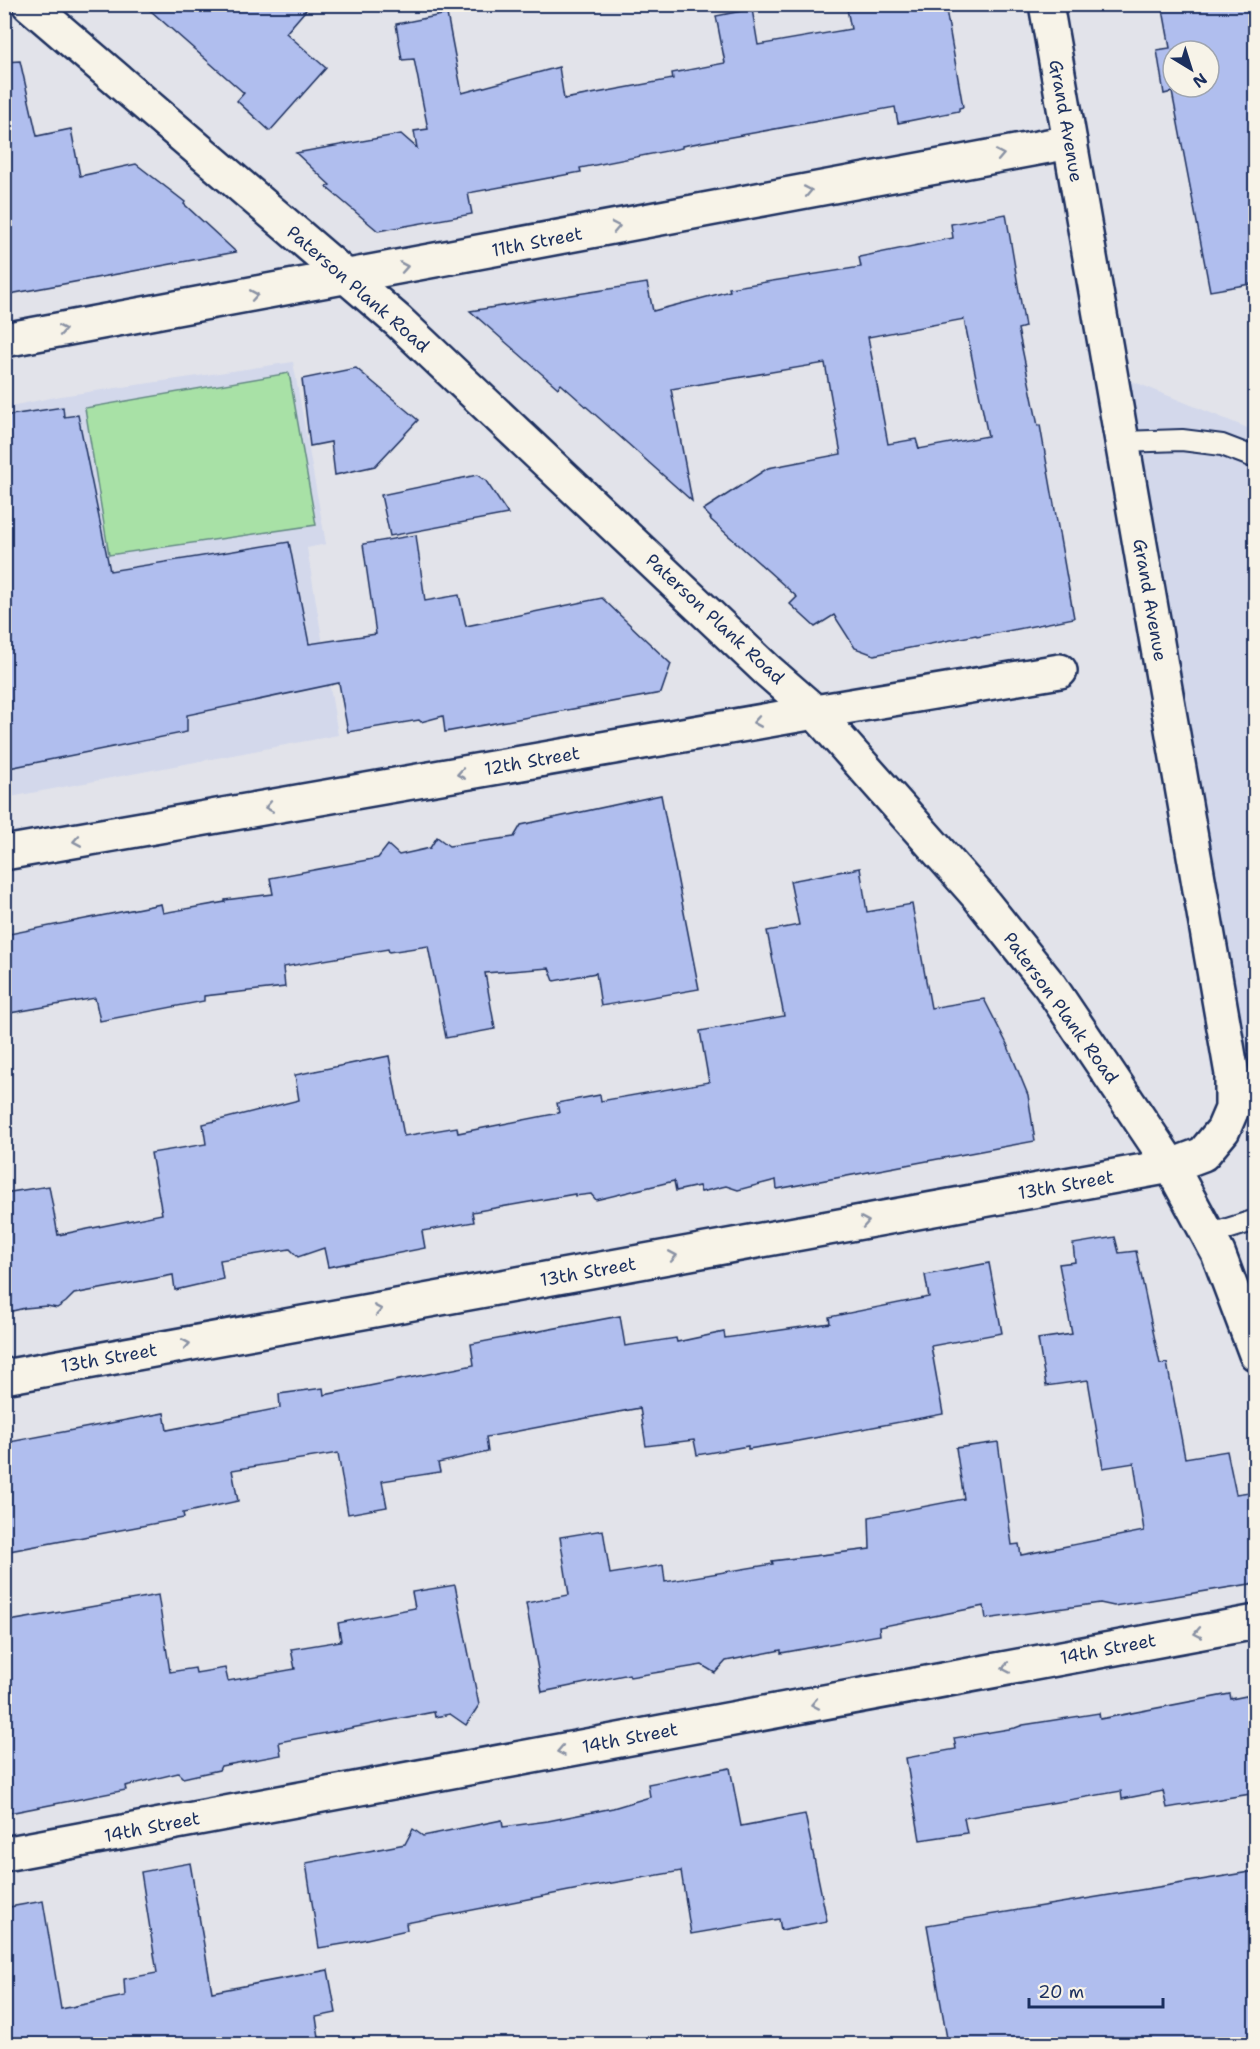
<svg xmlns="http://www.w3.org/2000/svg" width="1260" height="2049" font-family="'Shantell Sans',sans-serif">
<style>
.built{fill:#d3d8eb}
.green{fill:#a8e1a6;stroke:#628882;stroke-width:1.5}
.building{fill:#b0beee;stroke:#1b2f5e;stroke-width:1.5;fill-rule:evenodd}
.lines{fill:none;stroke-linecap:round;stroke-linejoin:round}
.service-casing{stroke:#1b2f5e;stroke-width:24}
.minor-casing{stroke:#1b2f5e;stroke-width:38}
.tertiary-casing{stroke:#1b2f5e;stroke-width:38}
.secondary-casing{stroke:#1b2f5e;stroke-width:38}
.service{stroke:#f7f3e8;stroke-width:20}
.minor{stroke:#f7f3e8;stroke-width:33}
.tertiary{stroke:#f7f3e8;stroke-width:33}
.secondary{stroke:#f7f3e8;stroke-width:33}
.oneway{stroke:#8991a3}
.labels{text-anchor:middle;dominant-baseline:central;stroke-width:6;stroke-linejoin:round;paint-order:stroke}
.street-label{font-size:18px;fill:#1b2f5e;stroke:#f7f3e8}
</style>
<rect width="100%" height="100%" fill="#e2e3ea"/>
<filter id="ink" filterUnits="userSpaceOnUse"><feTurbulence type="fractalNoise" baseFrequency=".0167" numOctaves="2"/><feDisplacementMap in="SourceGraphic" scale="12" xChannelSelector="R" yChannelSelector="G"/><feConvolveMatrix kernelMatrix="1 2 1 2 8 2 1 2 1" color-interpolation-filters="sRGB"/></filter>
<g filter="url(#ink)">
<g class="built">
<path d="M293 362 326 544 307 548 338 735 5 798V407L61 396Z"/>
<path d="M1110 372 1255 431V1137L1212 1076Z"/>
</g>
<path class="green" d="M289 373 316 525 109 555 85 408Z"/>
<g class="building">
<path d="M143 4H311L286 33 326 68 270 131 237 101 244 93Z"/>
<path d="M846 4H945L963 107 959 108V111L898 123 895 107 682 146V148L580 168 581 172 468 193 472 214 378 231 326 187 330 185 296 153 401 134 417 148 414 131 428 129 414 59 402 60 396 24 447 14 462 93 559 67 564 99 673 79 672 73 725 63 716 16 752 9 758 45 851 29Z"/>
<path d="M1162 4H1256V283L1210 291 1172 92 1164 94 1157 50 1170 48ZM1173 51H1209V87H1173Z"/>
<path d="M20 61 37 136 71 129 80 176 136 164 185 202 184 204 236 252 4 295V62Z"/>
<path d="M1006 214 1025 327 1018 329 1038 426 1040 425 1074 618 977 637 976 635 874 655 855 648 834 615 815 627 790 604 797 597 710 519 711 518 703 510 768 468 841 454 825 363 671 389 692 501 561 384 558 388 470 311 647 283 653 311 730 291 729 288 861 267 859 257 953 238 951 224ZM964 319 988 436 919 449 916 439 888 444 868 337Z"/>
<path d="M356 368 418 420 375 466 335 475 331 442 310 446 302 379Z"/>
<path d="M63 407 64 417 78 415 110 571 289 542 309 644 376 634 363 544 416 535 425 601 459 595 466 626 602 598 671 664 661 693 445 732 443 716 421 722 419 720 348 732 339 683 187 715V732L4 769V416Z"/>
<path d="M477 475 486 481 508 514 390 536 381 495Z"/>
<path d="M661 795 699 989 601 1006 596 973 554 981 549 968 485 973 495 1029 446 1038 428 946 389 952 388 949 283 967 285 987 204 996V1001L100 1021 95 998 4 1014V935L161 904 163 913 225 902V900L273 894 270 878 378 858 388 845 399 855 430 848 437 837 449 846 514 837 521 825Z"/>
<path d="M860 868 867 912 912 904 931 1008 984 999 1007 1044 1028 1095 1035 1141 777 1189 776 1180 738 1190 726 1186 701 1192 699 1186 676 1191 674 1181 596 1200 591 1194 575 1196V1194L472 1212 474 1222 422 1231 425 1248 328 1267 324 1248 298 1257 290 1249 220 1260 223 1279 175 1290 173 1275 74 1294 66 1302 57 1308 47 1306 25 1308 4 1313V1193L49 1186 58 1235 162 1214 151 1153 206 1144 203 1124 299 1100 295 1075 389 1056 404 1136 457 1127 458 1133 559 1113 557 1103 600 1095 601 1101 709 1082 700 1031 784 1016 767 931 799 925 790 881Z"/>
<path d="M1115 1237 1119 1253 1136 1251 1160 1364 1167 1363 1185 1458 1227 1451 1236 1494 1249 1492 1256 1517V1583L1114 1606 1100 1603 986 1619 984 1606 879 1627 880 1635 781 1653V1650L726 1661 715 1673 702 1665 630 1677 629 1674 542 1692 526 1603 569 1595 560 1537 603 1530 610 1574 663 1565 665 1582 773 1564 772 1561 870 1549 869 1517 964 1499 956 1448 998 1442 1012 1545 1019 1544 1021 1555 1144 1531 1134 1463 1103 1468 1088 1380 1046 1386 1038 1339 1072 1334 1059 1264 1075 1262 1073 1244Z"/>
<path d="M989 1263 1002 1333 931 1346 943 1414 798 1441 748 1449V1446L697 1455 694 1440 646 1446 640 1408 486 1437 488 1452 438 1463 440 1472 382 1481 387 1507 348 1514 338 1453 232 1470 238 1501 183 1513 184 1518 4 1552V1443L164 1413 167 1430 280 1408 279 1394 323 1388 324 1395 474 1365 471 1344 620 1316 625 1346 676 1338 677 1342 724 1332 725 1338 830 1323 829 1317 929 1297 925 1275Z"/>
<path d="M455 1585 479 1705 466 1725 450 1714 435 1717 434 1712 279 1742 281 1755 221 1766 219 1770 183 1778 178 1773 125 1786 126 1790 4 1814V1622L158 1595 170 1672 195 1668 196 1673 225 1668 228 1681 295 1669 291 1649 341 1641 338 1623 415 1608 412 1592Z"/>
<path d="M1230 1694 1231 1699 1256 1694V1793L1167 1808 1163 1791 1122 1799 1121 1791 964 1818 967 1833 920 1840 906 1758 956 1749 954 1738 1015 1728 1023 1725 1099 1713 1100 1719Z"/>
<path d="M730 1768 741 1826 805 1814 827 1921 781 1930 779 1919 691 1934 681 1871 589 1887 406 1923 407 1930 349 1943 319 1948 306 1863 405 1844 413 1829 423 1836 502 1820 503 1827 548 1821 613 1808 650 1797 648 1784Z"/>
<path d="M190 1863 212 1992 328 1970 336 2013 316 2017 320 2044H4V2019H7L4 2006V1908L43 1901 61 2009 125 1996 124 1979 157 1973 141 1872Z"/>
<path d="M1256 1871V2044H948L927 1925Z"/>
</g>
<g class="lines">
<defs>
<g id="service">
<path d="M1122 442 1182 440 1222 445 1256 458"/>
<path d="M1208 1235 1256 1220"/>
</g>
<g id="minor">
<path d="M4 340 1070 142"/>
<path d="M4 853 815 712 1060 671"/>
<path d="M4 1377 1171 1166"/>
<path d="M4 1854 1256 1622"/>
</g>
<path id="tertiary" d="M1046 4 1232 1074V1109L1223 1130 1203 1154 1171 1166"/>
<path id="secondary" d="M29 4 398 321 767 670 815 712 979 897 1050 986 1171 1166 1218 1253 1256 1354"/>
</defs>
<use href="#service" class="service-casing"/>
<use href="#minor" class="minor-casing"/>
<use href="#tertiary" class="tertiary-casing"/>
<use href="#secondary" class="secondary-casing"/>
<use href="#service" class="service"/>
<use href="#minor" class="minor"/>
<use href="#tertiary" class="tertiary"/>
<use href="#secondary" class="secondary"/>
</g>
<defs><path id="oneway-chevron" d="M-2-3.5L2.5 0L-2 3.5" fill="none" stroke-width="1.6" stroke-linecap="round" stroke-linejoin="round" transform="scale(1.5)"/></defs>
<g class="oneway">
<use href="#oneway-chevron" transform="translate(1000 155) rotate(-11)"/>
<use href="#oneway-chevron" transform="translate(808 191) rotate(-11)"/>
<use href="#oneway-chevron" transform="translate(616 227) rotate(-11)"/>
<use href="#oneway-chevron" transform="translate(404 267) rotate(-10)"/>
<use href="#oneway-chevron" transform="translate(254 295) rotate(-10)"/>
<use href="#oneway-chevron" transform="translate(62 330) rotate(-10)"/>
<use href="#oneway-chevron" transform="translate(757 722) rotate(170)"/>
<use href="#oneway-chevron" transform="translate(461 774) rotate(170)"/>
<use href="#oneway-chevron" transform="translate(269 807) rotate(170)"/>
<use href="#oneway-chevron" transform="translate(77 841) rotate(170)"/>
<use href="#oneway-chevron" transform="translate(865 1222) rotate(-10)"/>
<use href="#oneway-chevron" transform="translate(673 1256) rotate(-10)"/>
<use href="#oneway-chevron" transform="translate(378 1310) rotate(-10)"/>
<use href="#oneway-chevron" transform="translate(186 1344) rotate(-10)"/>
<use href="#oneway-chevron" transform="translate(1198 1633) rotate(169)"/>
<use href="#oneway-chevron" transform="translate(1006 1668) rotate(169)"/>
<use href="#oneway-chevron" transform="translate(815 1704) rotate(169)"/>
<use href="#oneway-chevron" transform="translate(561 1751) rotate(169)"/>
</g>
</g>
<g class="labels">
<g class="street-label">
<text transform="translate(1066 121) rotate(80)">Grand Avenue</text>
<text transform="translate(537 242) rotate(-11)">11th Street</text>
<text transform="translate(358 289) rotate(41)">Paterson Plank Road</text>
<text transform="translate(1150 600) rotate(80)">Grand Avenue</text>
<text transform="translate(715 619) rotate(43)">Paterson Plank Road</text>
<text transform="translate(532 761) rotate(-10)">12th Street</text>
<text transform="translate(1061 1008) rotate(54)">Paterson Plank Road</text>
<text transform="translate(1066 1185) rotate(-10)">13th Street</text>
<text transform="translate(588 1272) rotate(-10)">13th Street</text>
<text transform="translate(109 1358) rotate(-10)">13th Street</text>
<text transform="translate(1108 1649) rotate(-11)">14th Street</text>
<text transform="translate(630 1738) rotate(-11)">14th Street</text>
<text transform="translate(152 1827) rotate(-11)">14th Street</text>
</g>
</g>
<rect width="1260" height="2049" fill="none" stroke="#f7f3e8" stroke-width="24"/>
<rect x="12" y="12" width="1236" height="2025" fill="none" stroke="#1b2f5e" stroke-width="2" filter="url(#ink)"/>
<g transform="translate(1191 69) rotate(142)"><circle r="28" fill="#f7f3e8" stroke="#9fa5b1" stroke-width="1.5"/>
<path d="M0-4.5L10 22L0 15L-10 22Z" fill="#1b2f5e"/>
<text y="-9" font-size="16" font-weight="bold" text-anchor="middle" fill="#1b2f5e">N</text>
</g>
<path d="M1029 1998v9h134v-9" fill="none" stroke="#1b2f5e" stroke-width="3"/>
<text x="1038" y="1998" font-size="18" fill="#1b2f5e" stroke="#f7f3e8" stroke-width="4.5" paint-order="stroke">20 m</text>
</svg>
